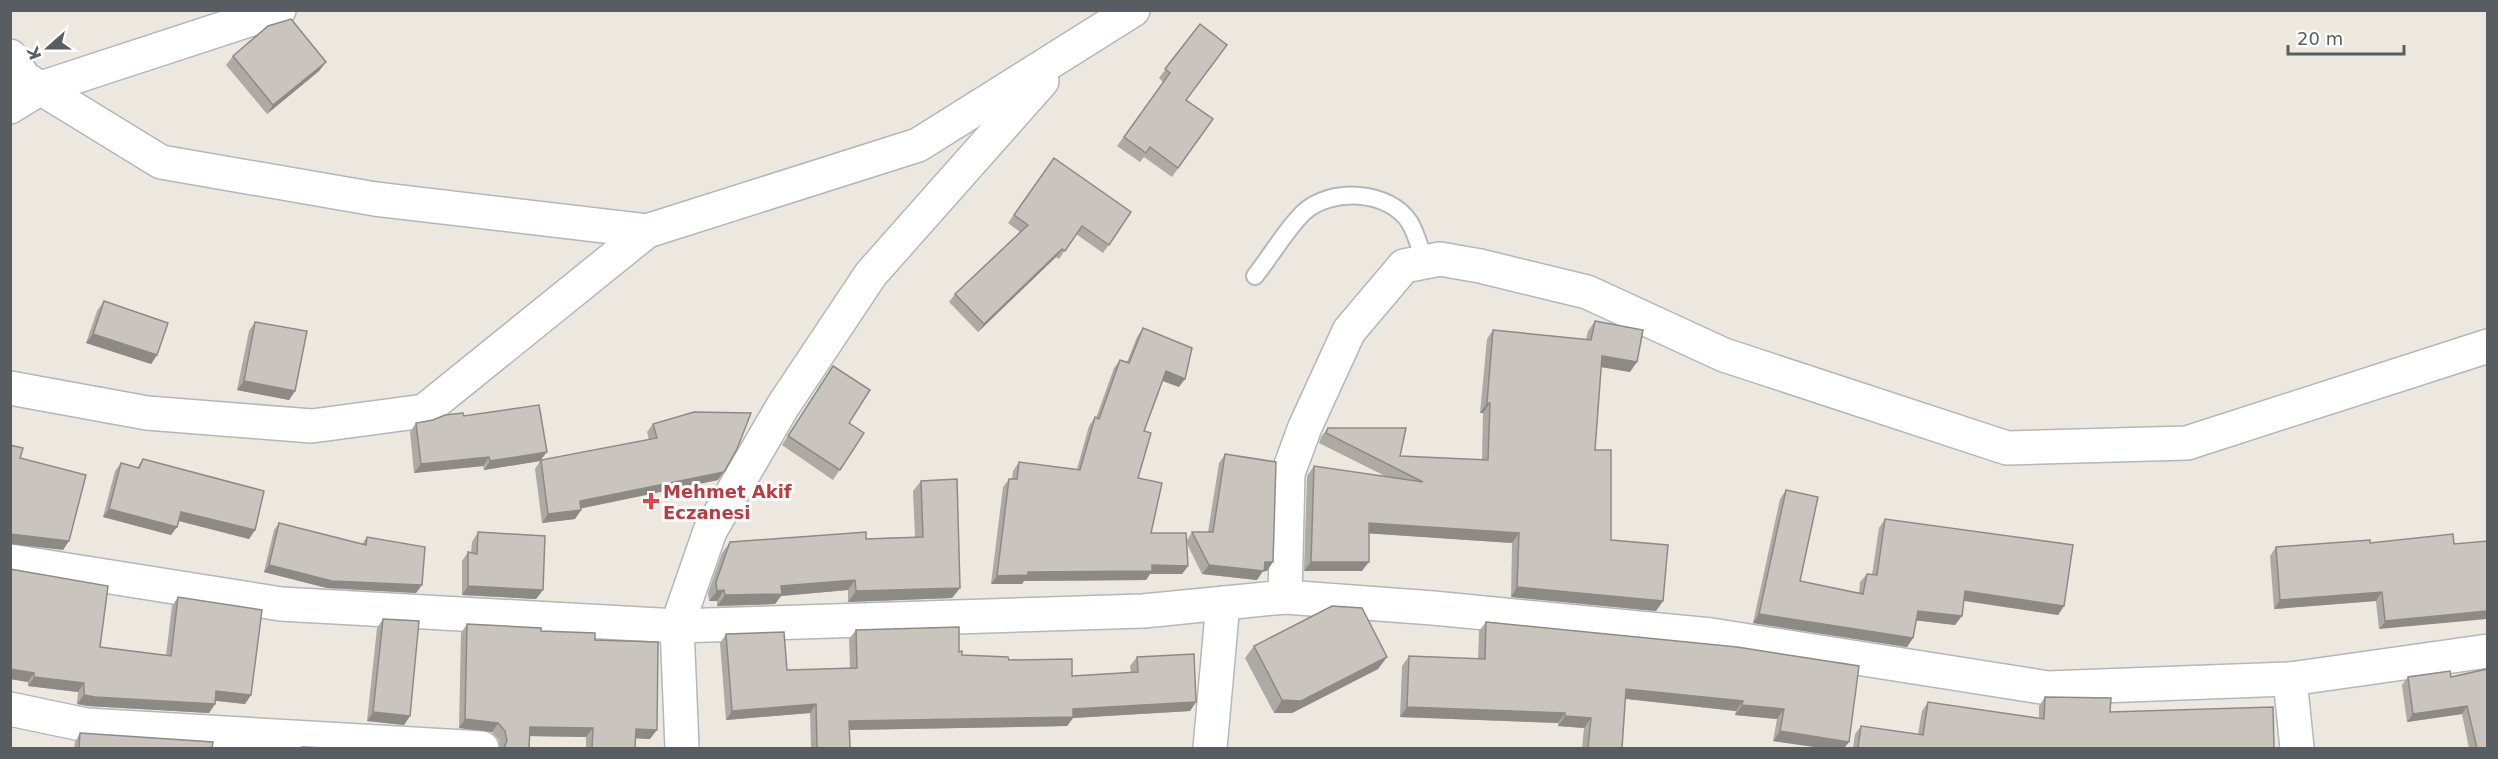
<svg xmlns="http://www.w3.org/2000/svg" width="2498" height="759" font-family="'DejaVu Sans',sans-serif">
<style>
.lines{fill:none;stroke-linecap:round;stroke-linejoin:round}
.service-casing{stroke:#b2b7bb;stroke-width:20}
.minor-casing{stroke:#b2b7bb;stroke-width:36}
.service{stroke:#fff;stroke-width:16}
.minor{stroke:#fff;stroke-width:33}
.wall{fill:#ada9a3}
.shaded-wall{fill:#8d8a85}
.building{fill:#c9c5be;stroke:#8d8a85;stroke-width:1.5}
.health-dot{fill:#e0444e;stroke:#fff;stroke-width:2}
.labels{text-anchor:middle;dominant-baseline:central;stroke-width:6;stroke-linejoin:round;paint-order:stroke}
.health-label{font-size:18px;font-weight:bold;fill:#be3a42;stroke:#fff;text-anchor:start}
</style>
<rect width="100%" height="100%" fill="#ece8df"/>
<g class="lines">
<defs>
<path id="service" d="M1255 276C1271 256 1285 231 1303 213 1330 187 1390 190 1410 223 1417 235 1420 250 1425 262"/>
<g id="minor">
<path d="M10 56 24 78 161 162 375 199 647 231 918 145 1133 10"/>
<path d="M10 107 41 88 279 10"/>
<path d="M10 388 147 413 312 426 424 411 647 231"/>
<path d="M10 561 281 604 677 626 1143 611 1285 597 1433 608 1711 635 2048 688 2290 679 2488 651"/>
<path d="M1285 597 1288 473 1305 427 1349 331 1404 266 1440 259 1480 266 1587 292 1724 355 2007 448 2187 443 2488 346"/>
<path d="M2290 679 2297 748"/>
<path d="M10 709 86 725 482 748"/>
<path d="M682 748 677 626 710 531 783 406 871 274 1042 81"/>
<path d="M1210 748 1223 603"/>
</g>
</defs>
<use href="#service" class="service-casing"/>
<use href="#minor" class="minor-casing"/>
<use href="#service" class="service"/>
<use href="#minor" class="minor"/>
</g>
<g class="wall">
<path d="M1200 24 1186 100 1213 119 1172 177 1144 157 1140 162 1117 146 1163 82 1159 78Z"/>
<path d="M233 56 326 62 319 71 267 114 226 65Z"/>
<path d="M1054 158 1131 212 1103 253 1076 234 1059 259 1056 257 978 332 949 302 955 294 1020 232 1008 223Z"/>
<path d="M104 301 157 355 151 364 86 343 97 311Z"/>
<path d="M1595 321 1630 372 1601 367 1595 450 1611 540 1663 601 1656 611 1511 597 1512 543 1369 533 1362 571H1304L1307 476 1314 466 1387 477 1319 443 1321 437 1328 428 1400 456 1482 460 1483 413H1480L1487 339 1493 330 1586 339 1588 331Z"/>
<path d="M255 322 295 391 289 400 237 390 249 331Z"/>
<path d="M1143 328 1179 387 1163 381 1144 431 1138 478 1151 533 1187 540 1192 532H1208L1219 463 1225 454 1267 571H1263L1257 580 1202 574 1187 544 1188 566 1182 574H1150L1146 580 1024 581 1022 584H991L1003 487 1009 479H1012L1013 471 1019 462 1077 469 1089 426 1095 417 1096 418 1114 368 1120 360 1127 362 1137 337Z"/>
<path d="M833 366 849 423 864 433 833 480 782 445Z"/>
<path d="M464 416 541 460 649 440 647 432 653 424 718 480 581 508V510L575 519 542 523 535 469 540 461 484 470 483 466 414 473 410 432 416 423Z"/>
<path d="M143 459 255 530 249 539 179 521 171 535 103 517 115 471 121 463 137 468Z"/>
<path d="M921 481 960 588 952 598 848 602V590L781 596 775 604 717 606V601H709L708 593 722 553 730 542 915 537 913 491Z"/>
<path d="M1786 490 1800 581 1859 593 1860 582 1867 574 1872 575 1879 528 1885 519 2064 606 2058 615 1964 601 1955 625 1916 620 1913 638 1907 647 1753 623 1780 499Z"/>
<path d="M279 523 362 544 367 537 416 593 327 588 264 572 274 530Z"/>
<path d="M478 532 543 590 536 599 462 595V561L468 552 471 553 472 542Z"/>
<path d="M2453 534 2379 629 2376 601 2274 609 2270 556 2276 547 2370 543Z"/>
<path d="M10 569 100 647 166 655 172 606 178 597 251 695 245 704 216 701 215 704 209 713 88 706 77 704 78 692 28 686V682L10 679Z"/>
<path d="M383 619 410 716 404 725 367 721 377 628Z"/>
<path d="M1486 622 1737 647 1849 742 1844 748H1822L1773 741 1777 719 1735 715 1736 711 1625 699 1622 748H1582L1584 728 1558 726V723L1400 717 1402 666 1409 656 1478 659 1479 631Z"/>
<path d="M467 624 541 631 595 640 650 739 635 738V748H586V737L530 736 529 748H500L499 740 492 732 459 728 461 633Z"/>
<path d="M856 630 959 652 962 655 1009 660 1072 676 1131 673 1130 666 1137 657 1196 702 1190 711 1073 718 1067 726 849 730 850 748H811L810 713 726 720 720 643 726 634 787 670 850 668 849 639Z"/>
<path d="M1254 646 1387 657 1378 669 1292 713H1274L1245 658Z"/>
<path d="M2487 669V748H2469L2462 714 2407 722 2402 685 2408 677H2451Z"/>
<path d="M2045 697 2110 712 2274 748H1853L1855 734 1861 726 1918 734 1922 711 1928 702 2039 718V706Z"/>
<path d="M80 733 212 748H74L75 742Z"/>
</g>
<g class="shaded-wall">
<path d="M326 62 319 71 267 114 273 105Z"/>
<path d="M1062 249 1056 257 978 332 984 324Z"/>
<path d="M93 334 157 355 151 364 86 343Z"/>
<path d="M1602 356 1637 362 1630 372 1595 366Z"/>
<path d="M1166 371 1185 379 1179 387 1160 380Z"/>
<path d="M244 381 295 391 289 400 237 390Z"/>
<path d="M1487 403H1490L1483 413H1480Z"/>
<path d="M547 452 540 461 484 470 490 461Z"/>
<path d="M489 457 483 466 414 473 421 464Z"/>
<path d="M724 472 718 480 574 510 580 501Z"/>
<path d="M109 509 177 527 171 535 103 517Z"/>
<path d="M581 510 575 519 542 523 548 514Z"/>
<path d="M181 512 255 530 249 539 175 520Z"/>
<path d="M1369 523 1519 533 1512 543 1362 533Z"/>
<path d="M10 534 69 541 63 550 10 544Z"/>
<path d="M1265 562H1273L1267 571H1263L1257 580 1202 574 1209 565Z"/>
<path d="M1311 562H1369L1362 571H1304Z"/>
<path d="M269 565 422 585 416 593 327 588 264 572Z"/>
<path d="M1152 565 1188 566 1182 574H1150L1146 580 1024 581 1022 584H991L997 576 1028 572Z"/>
<path d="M855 580 848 590 781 596 775 604 717 606 725 595 781 586Z"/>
<path d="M468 586 543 590 536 599 462 595Z"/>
<path d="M1517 587 1663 601 1656 611 1511 597Z"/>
<path d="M960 588 952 598 848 602 856 591Z"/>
<path d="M724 590 717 601H709L717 591Z"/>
<path d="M1965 591 2064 606 2058 615 1959 600Z"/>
<path d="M2382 592 2376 601 2274 609 2280 600Z"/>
<path d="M1918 611 1962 616 1955 625 1912 620Z"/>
<path d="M2487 611V619L2379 629 2385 621Z"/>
<path d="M1759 614 1913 638 1907 647 1753 623Z"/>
<path d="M1387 657 1378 669 1292 713H1274L1282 700Z"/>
<path d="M10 669 34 673 28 682 10 679Z"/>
<path d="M34 677 84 683 78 692 28 686Z"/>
<path d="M1626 689 1743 701 1736 711 1619 698Z"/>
<path d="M216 691 251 695 245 704 210 700Z"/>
<path d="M84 695 215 704 209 713 88 706 77 704Z"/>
<path d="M1196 702 1190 711 1073 718 1067 726 843 730 849 721Z"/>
<path d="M816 704 810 713 726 720 732 711Z"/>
<path d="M1742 705 1784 709 1777 719 1735 715Z"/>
<path d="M2467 706 2462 714 2407 722 2413 714Z"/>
<path d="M1407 707 1565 713 1558 723 1400 717Z"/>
<path d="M373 712 410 716 404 725 367 721Z"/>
<path d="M1565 716 1591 718 1584 728 1558 726Z"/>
<path d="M465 719 498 723 492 732 459 728Z"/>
<path d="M530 727 593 728 586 737 524 736Z"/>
<path d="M636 729 657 730 650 739 629 738Z"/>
<path d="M1780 731 1849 742 1844 748H1822L1773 741Z"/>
</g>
<g class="building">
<path d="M291 19 326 62 273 105 233 56 268 26Z"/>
<path d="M1200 24 1227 45 1186 100 1213 119 1178 168 1150 147 1146 153 1124 137 1170 73 1165 69Z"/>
<path d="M1054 158 1131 212 1109 245 1082 226 1065 251 1062 249 984 324 955 294 1028 225 1014 215Z"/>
<path d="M104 301 168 323 157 355 93 334Z"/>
<path d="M1595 321 1643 330 1637 362 1602 356 1595 450H1611V540L1668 545 1663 601 1517 587 1519 533 1369 523V562H1311L1314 466 1423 482 1326 433 1328 428H1406L1400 456 1488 460 1490 403H1487L1493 330 1591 340Z"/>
<path d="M255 322 307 331 295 391 244 381Z"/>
<path d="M1143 328 1192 348 1185 379 1166 371 1144 431 1151 433 1138 478 1162 483 1151 533H1186L1188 566 1152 565V571L1028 572V575L997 576 1009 479H1017L1019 462 1080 470 1095 417 1099 419 1120 360 1129 363Z"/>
<path d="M833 366 870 390 849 423 864 433 840 470 788 436Z"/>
<path d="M539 405 547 452 490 461 489 457 421 464 416 423 433 420 445 415 463 413 464 416Z"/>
<path d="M694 412 751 413 737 449 724 472 580 501 581 510 548 514 541 460 657 438 653 424Z"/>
<path d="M10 445 23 448 20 458 86 475 69 541 10 534Z"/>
<path d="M1225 454 1276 462 1273 562H1265L1264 571 1209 565 1192 532H1213Z"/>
<path d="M143 459 264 491 255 530 181 512 177 527 109 509 121 463 139 468Z"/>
<path d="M957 479 960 588 856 591 855 580 781 586 782 594 725 595 724 590 717 591 716 582 730 542 866 532V539L923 537 921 481Z"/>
<path d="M1786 490 1818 497 1800 581 1863 594 1867 574 1877 575 1885 519 2073 545 2064 606 1965 591 1962 616 1918 611 1913 638 1759 614Z"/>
<path d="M279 523 366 545 367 537 425 547 422 585 332 581 269 565Z"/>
<path d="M478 532 545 536 543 590 468 586V552L477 554Z"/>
<path d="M2453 534 2454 544 2487 541V611L2385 621 2382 592 2280 600 2276 547 2370 540V543Z"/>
<path d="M10 569 108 586 100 647 171 656 178 597 262 610 251 695 216 691 215 704 95 697 84 695V683L34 677V673L10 669Z"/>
<path d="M1332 606 1362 608 1387 657 1301 701 1282 700 1254 646Z"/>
<path d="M383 619 419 621 410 716 373 712Z"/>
<path d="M1486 622 1737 647 1859 666 1849 742 1780 731 1784 709 1742 705 1743 701 1626 689 1622 748H1588L1591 718 1565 716V713L1407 707 1409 656 1485 659Z"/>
<path d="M467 624 541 628V631L595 633V640L658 642 657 730 636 729 635 748H592L593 728 530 727 529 748H504L507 741 505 731 498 723 465 719Z"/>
<path d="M959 627V652L962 651V655L1008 657 1009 660 1072 659V676L1138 672 1137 657 1194 654 1196 702 1073 709V717L849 721 850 748H817L816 704 732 711 726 634 784 632 787 670 857 668 856 630Z"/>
<path d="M2487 669V748H2477L2467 706 2413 714 2408 677 2450 671 2451 677Z"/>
<path d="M2045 697 2111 698 2110 712 2273 707 2274 748H1858L1861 726 1923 735 1928 702 2044 719Z"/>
<path d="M80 733 213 742 212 748H79Z"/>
<path d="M302 747 327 748H302Z"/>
</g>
<path class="health-dot" d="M648 492h6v6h6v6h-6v6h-6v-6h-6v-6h6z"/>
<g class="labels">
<g class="health-label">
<text x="663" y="491">Mehmet Akif<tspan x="663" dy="21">Eczanesi</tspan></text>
</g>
</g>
<rect width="2498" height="759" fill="none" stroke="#585d61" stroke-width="24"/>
<g transform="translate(48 48) rotate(249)" stroke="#ffffff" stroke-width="4.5" paint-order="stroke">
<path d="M0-4.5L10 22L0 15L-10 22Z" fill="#585d61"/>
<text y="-9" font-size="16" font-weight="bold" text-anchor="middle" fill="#585d61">K</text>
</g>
<path d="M2288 45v9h116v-9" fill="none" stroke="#585d61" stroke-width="3"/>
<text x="2297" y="45" font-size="18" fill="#585d61" stroke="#ffffff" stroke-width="4.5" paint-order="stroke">20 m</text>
</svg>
